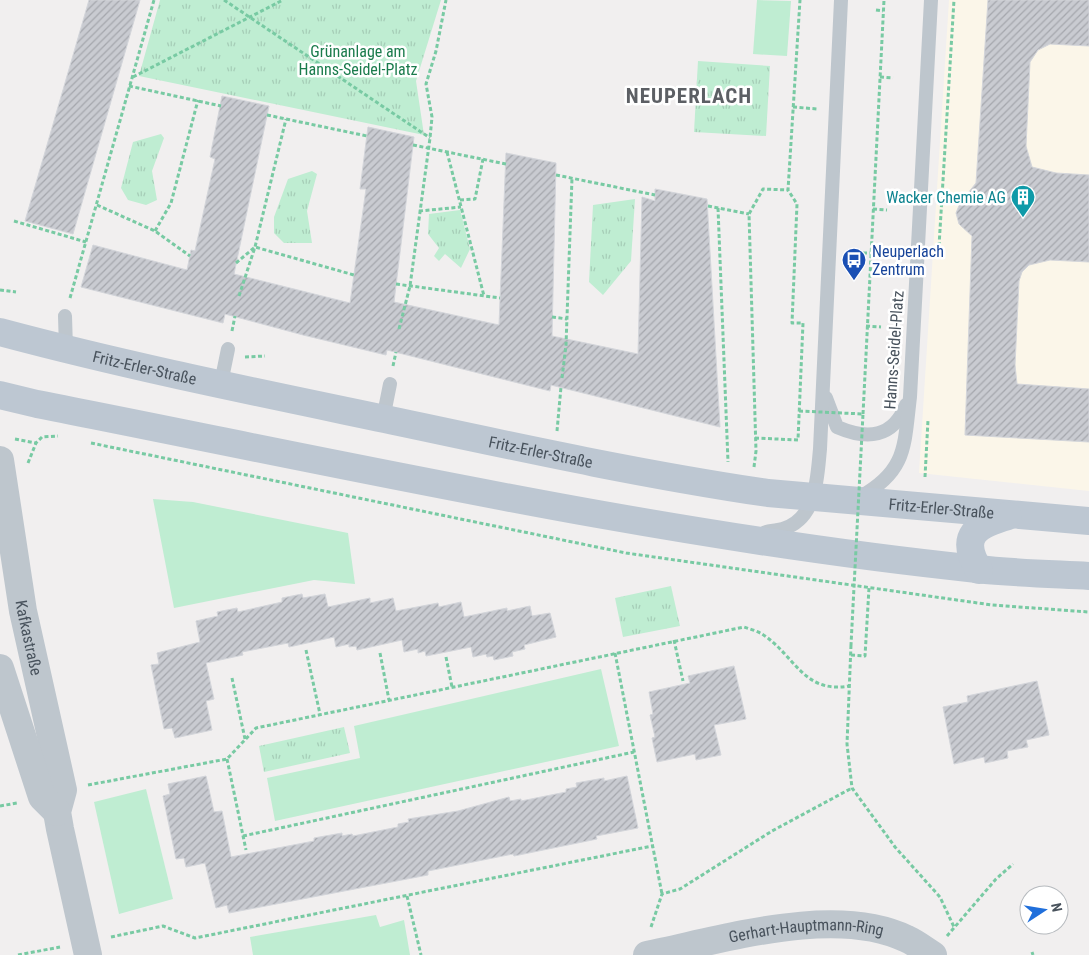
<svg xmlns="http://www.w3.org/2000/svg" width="1089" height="955" font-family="'Roboto Condensed',sans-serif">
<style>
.commercial{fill:#fbf6e9}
.grass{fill:#bfedd2}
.park{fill:url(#park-tufts)}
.building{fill:url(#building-hatch);stroke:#d3d5da}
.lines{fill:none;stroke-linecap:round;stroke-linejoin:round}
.path{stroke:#78caa3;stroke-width:3;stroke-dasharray:4 2.5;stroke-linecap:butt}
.service{stroke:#bec6cd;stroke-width:14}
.minor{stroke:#bec6cd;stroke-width:28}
.secondary{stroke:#bdc7d2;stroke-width:28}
.path-bridge{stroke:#78caa3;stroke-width:3;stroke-dasharray:4 2.5;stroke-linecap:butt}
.labels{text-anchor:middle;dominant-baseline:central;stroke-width:5;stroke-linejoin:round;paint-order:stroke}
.park-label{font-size:16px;fill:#1a7b4c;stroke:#fff}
.culture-label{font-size:16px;fill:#0d838f;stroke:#fff;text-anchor:end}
.transit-label{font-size:16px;fill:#164399;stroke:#fff;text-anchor:start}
.street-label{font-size:16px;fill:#48525c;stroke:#fff}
.district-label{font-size:21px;font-weight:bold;letter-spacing:1px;fill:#5c5f64;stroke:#fff}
</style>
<defs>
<pattern id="park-tufts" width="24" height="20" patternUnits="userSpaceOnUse" patternTransform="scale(1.25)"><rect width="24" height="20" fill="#bfedd2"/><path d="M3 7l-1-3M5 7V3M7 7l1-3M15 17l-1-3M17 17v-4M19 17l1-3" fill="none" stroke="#a6cdb7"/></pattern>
<pattern id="building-hatch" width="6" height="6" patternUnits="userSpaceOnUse" patternTransform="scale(1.25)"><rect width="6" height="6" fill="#c9cbd1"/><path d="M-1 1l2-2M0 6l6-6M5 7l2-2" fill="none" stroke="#a5a7ad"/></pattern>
</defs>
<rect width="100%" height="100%" fill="#f1efef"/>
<path class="commercial" d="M949 0H1089V491L919 473Z"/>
<g class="grass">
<path d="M757 0 791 1 787 56 753 54Z"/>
<path d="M153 499 193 502 348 533 355 584 314 580 174 608Z"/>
<path d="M601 669 619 746 275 821 267 778 360 758 354 726Z"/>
<path d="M146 789 173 899 119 914 94 802Z"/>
<path d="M376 915 380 927 404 920 410 955H253L250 937Z"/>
</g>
<g class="park">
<path d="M160 0H441L416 81 424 135 139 76Z"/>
<path d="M698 61 770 66 766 136 694 132Z"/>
<path d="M161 134 164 138 152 171 157 200 146 205 128 200 121 188 133 142Z"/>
<path d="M312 171 317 174 307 211 312 243H284L274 233V217L288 179Z"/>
<path d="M635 199 631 261 603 295 589 282 593 205Z"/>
<path d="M460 210 470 249 461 268 445 254 439 261 434 256 439 248 428 234 429 214Z"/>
<path d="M671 586 680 626 623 637 615 598Z"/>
<path d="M344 727 350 753 264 772 259 746Z"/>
</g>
<g class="building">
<path d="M89 0H140L73 234 25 221Z"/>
<path d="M988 0H1089V46L1050 44 1038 50 1030 62 1026 146 1032 167 1056 173 1089 175V262L1050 260 1029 265 1022 272 1019 281 1015 365 1017 384 1089 389V442L965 435 972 236 959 224 956 213 960 203 976 183Z"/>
<path d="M222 96 269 106 234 274 350 303 366 189H360L368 127 414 137 394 302 499 325 506 153 556 163 552 336 638 354 642 197 655 201V189L707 199 720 427 551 385 550 391 387 350 386 355 303 335 225 314 223 323 81 287 93 245 187 270 191 250 195 251 215 159 210 157Z"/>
<path d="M302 594 303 598 325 594 328 607 370 598V603L393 598 396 611 438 603 439 607 461 602 464 617 507 608V611L530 606 532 616 550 613 556 637 524 645 525 649 512 652 513 656 494 660 493 656 487 657 486 654 473 657 471 647 426 656 425 651 418 653V649L404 652 402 640 357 650 356 646 349 647V644L336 647 334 637 289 647 288 643 242 652 243 655 206 663 214 699 206 701 212 730 175 738 172 728 164 729 151 665 159 664 157 653 200 642 196 621 218 616 217 612 237 608 238 612 282 602V598Z"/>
<path d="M734 666 746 719 714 725 721 755 696 760 695 754 657 762 652 738 655 737 650 715 653 714 649 692 690 683 688 676Z"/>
<path d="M1037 681 1049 735 1026 740 1028 747 1007 751 1008 758 985 763 984 757 954 764 943 707 968 702 967 696Z"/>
<path d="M206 776 214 812 222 811 231 857 314 841V838L342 833V836L352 834 353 836 398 827V824L409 822 408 819 458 811 509 797 510 801 521 799V801L566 792V789L577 787 576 783 604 778V781L627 776 638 828 596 836 597 839 514 856 513 854 428 871V875L229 913 227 905 216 908 205 863 186 867 184 858 176 859 163 796 170 794 168 784Z"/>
</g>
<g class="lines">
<g class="path">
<path d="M224 0 430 138"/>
<path d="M876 10 883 11"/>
<path d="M133 77 283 0"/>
<path d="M880 77 893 78"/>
<path d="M129 86 221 106"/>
<path d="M793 107 817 109"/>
<path d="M267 115 367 136"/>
<path d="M413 145 506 164"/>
<path d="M447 152 484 296"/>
<path d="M556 175 655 195"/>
<path d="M460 200 475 199 483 159"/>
<path d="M97 205 155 231 190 256"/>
<path d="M708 206 749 214"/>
<path d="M718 208 728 462"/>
<path d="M873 209 887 210"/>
<path d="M419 211 461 207"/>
<path d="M14 221 86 242"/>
<path d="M155 231 171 203 198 100"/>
<path d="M939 246 954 0"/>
<path d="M863 253H870"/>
<path d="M236 263 255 247 354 275"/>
<path d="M396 284 500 298"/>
<path d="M0 290 16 292"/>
<path d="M239 296 255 247 286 119"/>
<path d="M70 298 154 0"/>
<path d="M552 317 567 319"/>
<path d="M866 326 881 327"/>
<path d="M399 329 410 286 430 138 432 117 426 84 436 51 446 0"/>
<path d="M232 331 235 316"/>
<path d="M245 357 265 356"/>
<path d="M393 366 396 352"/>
<path d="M562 378 566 345 572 178"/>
<path d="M863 414 884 0"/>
<path d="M557 431 561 387"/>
<path d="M755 438 798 440 803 323H792L797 204 788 190 800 0"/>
<path d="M15 439 36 443"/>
<path d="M91 443 626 553 992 605 1089 612"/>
<path d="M28 463 36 443 42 437 58 436"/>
<path d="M754 467 756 451 749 214 763 189 788 190"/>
<path d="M925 477 928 420"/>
<path d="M674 640 683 681"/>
<path d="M851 645 847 744 852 788 895 847 940 897 954 927"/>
<path d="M306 650 320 714"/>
<path d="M380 653 389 700"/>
<path d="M615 653 662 894"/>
<path d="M851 655 865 656 869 588"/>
<path d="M446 657 452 687"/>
<path d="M232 678 245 739"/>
<path d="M227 759 246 850"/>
<path d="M88 785 227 759 256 728 744 627C750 629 757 631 762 634 795 655 803 694 849 686"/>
<path d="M0 806 17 803"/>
<path d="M243 836 634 752"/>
<path d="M407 896 421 955"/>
<path d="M651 927 662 894 680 889 772 831 852 788"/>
<path d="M947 936 996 879 1013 864"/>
<path d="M111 937 163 926 195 938 652 846"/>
<path d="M1032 952 1033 955"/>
<path d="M18 955 60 947"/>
</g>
<g class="service">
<path d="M65 316 66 349"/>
<path d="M221 383 228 349"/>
<path d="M826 398 837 427C867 440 893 438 906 405"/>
<path d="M383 419 390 384"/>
<path d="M860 497C907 471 904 446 910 397L931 0"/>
<path d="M764 533C770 530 777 531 783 529 817 518 817 479 820 449L841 0"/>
</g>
<g class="minor">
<path id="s1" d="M0 460 23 611 63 790 57 812 60 829 88 955"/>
<path d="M0 668 42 797 57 812"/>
<path id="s2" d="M647 955C722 940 835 904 907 939 916 943 925 950 933 955"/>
</g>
<g class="secondary">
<path id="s3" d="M0 332C127 366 256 392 385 419 512 446 639 474 768 493L1089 521"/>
<path d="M0 395 37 404C348 465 660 536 977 569 1014 573 1052 574 1089 576"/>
<path d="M979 570C958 535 977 525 1008 516"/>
</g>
<path class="path-bridge" d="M799 411 863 414 851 645"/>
</g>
<defs>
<symbol id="building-pin" viewBox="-11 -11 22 30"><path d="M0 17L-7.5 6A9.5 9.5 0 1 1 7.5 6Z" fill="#0f9aa8" stroke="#fff"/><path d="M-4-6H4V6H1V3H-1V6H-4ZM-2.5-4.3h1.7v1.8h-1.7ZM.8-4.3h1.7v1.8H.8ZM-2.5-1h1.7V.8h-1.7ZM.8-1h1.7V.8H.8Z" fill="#fff"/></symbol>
<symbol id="bus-pin" viewBox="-11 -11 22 30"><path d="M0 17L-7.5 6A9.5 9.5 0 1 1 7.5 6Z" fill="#1a4fb4" stroke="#fff"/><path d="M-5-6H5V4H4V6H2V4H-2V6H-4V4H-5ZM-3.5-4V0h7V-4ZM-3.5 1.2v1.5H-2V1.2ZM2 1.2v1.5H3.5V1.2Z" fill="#fff"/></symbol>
</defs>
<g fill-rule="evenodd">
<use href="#building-pin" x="1009" y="183" width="28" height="38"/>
<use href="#bus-pin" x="840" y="246" width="28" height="38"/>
</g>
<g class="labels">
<g class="park-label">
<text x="358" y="51">Grünanlage am<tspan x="358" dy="18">Hanns-Seidel-Platz</tspan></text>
</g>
<g class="culture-label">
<text x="1006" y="197">Wacker Chemie AG</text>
</g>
<g class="transit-label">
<text x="872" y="251">Neuperlach<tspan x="872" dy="18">Zentrum</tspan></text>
</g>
<g class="street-label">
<text transform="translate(894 350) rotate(-86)">Hanns-Seidel-Platz</text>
<text stroke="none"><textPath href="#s3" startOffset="149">Fritz-Erler-Straße</textPath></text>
<text stroke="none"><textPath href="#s3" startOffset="554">Fritz-Erler-Straße</textPath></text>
<text stroke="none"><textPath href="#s3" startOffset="959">Fritz-Erler-Straße</textPath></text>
<text stroke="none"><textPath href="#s1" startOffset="180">Kafkastraße</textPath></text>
<text stroke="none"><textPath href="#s2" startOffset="162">Gerhart-Hauptmann-Ring</textPath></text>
</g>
<g class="district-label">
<text x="689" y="96">NEUPERLACH</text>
</g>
</g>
<g transform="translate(1044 910) rotate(78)"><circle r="24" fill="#ffffff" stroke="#b6babe"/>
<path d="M0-4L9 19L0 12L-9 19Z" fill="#206fdb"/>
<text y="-8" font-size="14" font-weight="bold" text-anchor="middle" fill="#48525c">N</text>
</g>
</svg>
